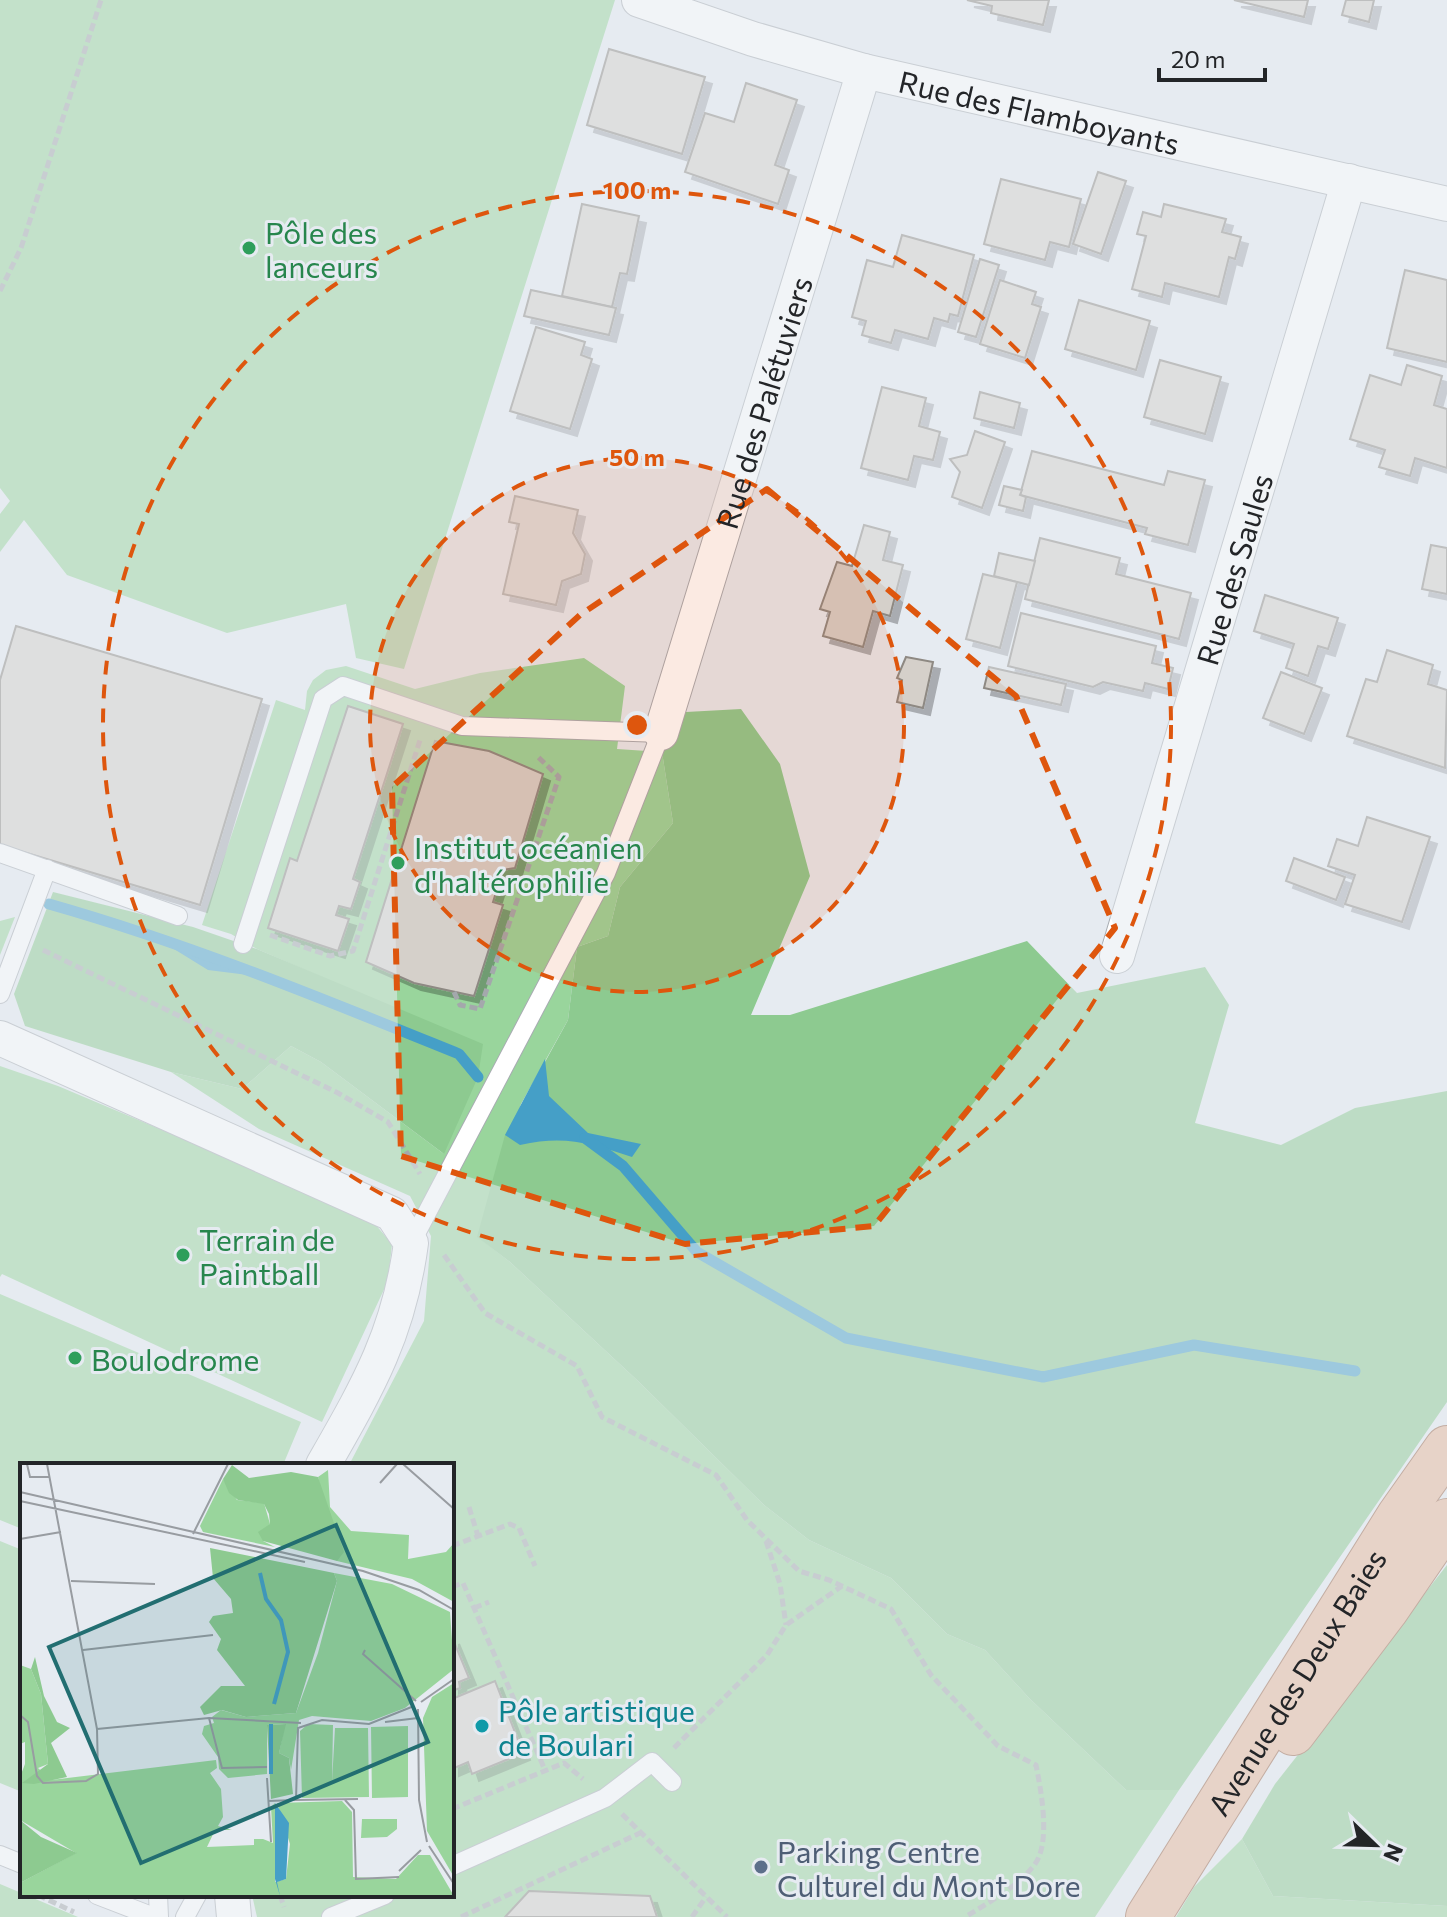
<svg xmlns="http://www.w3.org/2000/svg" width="1447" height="1917" font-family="Commissioner,sans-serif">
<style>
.green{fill:#99d59c}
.forest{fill:#8dca90}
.water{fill:#459fc7}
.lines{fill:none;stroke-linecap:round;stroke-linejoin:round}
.stream{stroke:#459fc7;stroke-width:11}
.building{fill:#d5d0ca;stroke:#8e8983;stroke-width:2;filter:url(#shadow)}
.lane-casing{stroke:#a8acb2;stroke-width:20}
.street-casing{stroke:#a8acb2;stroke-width:36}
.primary-casing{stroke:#9a6345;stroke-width:46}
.path{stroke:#a4a8ac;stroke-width:5;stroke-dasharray:8 4;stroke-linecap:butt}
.lane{stroke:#fff;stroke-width:18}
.street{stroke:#fff;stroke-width:34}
.primary{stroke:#e9b698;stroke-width:44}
.marked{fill:none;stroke:#de560d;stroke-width:6;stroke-dasharray:16 10;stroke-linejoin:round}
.ring{fill:none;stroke:#de560d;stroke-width:4;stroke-dasharray:14 10}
.leisure-dot{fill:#2e9e5b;stroke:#e6ebf1;stroke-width:3}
.culture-dot{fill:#0f9aa8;stroke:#e6ebf1;stroke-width:3}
.service-dot{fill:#5c6f8a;stroke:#e6ebf1;stroke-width:3}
.labels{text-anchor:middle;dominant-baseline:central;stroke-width:6;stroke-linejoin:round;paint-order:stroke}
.street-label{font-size:30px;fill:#232528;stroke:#e6ebf1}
.leisure-label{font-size:30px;fill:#27864d;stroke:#e6ebf1;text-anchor:start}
.culture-label{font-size:30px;fill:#0d838f;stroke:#e6ebf1;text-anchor:start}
.service-label{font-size:30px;fill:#4e5e75;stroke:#e6ebf1;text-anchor:start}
.inset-river{fill:none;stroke:#459fc7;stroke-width:4}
.inset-road{fill:none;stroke:#989ca1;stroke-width:2}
.view{fill:#226e71;fill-opacity:0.15;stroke:#226e71;stroke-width:4}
.inset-edge{fill:none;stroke:#232528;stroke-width:4}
.centre{fill:#de560d;stroke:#e6ebf1;stroke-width:4}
.ring-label{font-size:24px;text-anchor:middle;font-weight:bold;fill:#de560d;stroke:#e6ebf1;stroke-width:6;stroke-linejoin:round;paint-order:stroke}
</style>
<defs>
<filter id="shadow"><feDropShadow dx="7" dy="7" stdDeviation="0" flood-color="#0004"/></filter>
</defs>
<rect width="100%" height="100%" fill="#e6ebf1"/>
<g class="green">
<path d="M0 0H615L404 669 356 658 346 604 227 633 67 575 24 520 0 552V514L10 501 0 488Z"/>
<path d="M584 658 625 686 617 749 662 752 673 823 620 887 608 936 577 947 568 1020 521 1104 478 1237 510 1262 638 1381 764 1505 809 1540 891 1578 947 1634 985 1650 1029 1698 1126 1790H1179L1095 1917H257L252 1895H452V1465H349L424 1321 431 1236 410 1196 259 1129 171 1072 242 1089 291 1046 321 1062 444 1154 331 981 257 949 231 934 202 925 276 700 305 710 307 691 313 680 326 670 346 666 415 689 480 673Z"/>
<path d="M15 917 0 955V921Z"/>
<path d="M0 1066 58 1086 369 1217 392 1244 388 1281 322 1422 2 1274 0 1277Z"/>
<path d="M0 1294 301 1422 283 1465H22V1529L0 1520Z"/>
<path d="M0 1541 22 1550V1792L0 1783Z"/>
<path d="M1242 1839 1273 1896 1447 1906V1917H1176L1194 1887Z"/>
<path d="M0 1884 78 1917H0Z"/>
</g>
<g class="forest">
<path d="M741 709 780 764 810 876 751 1015H790L1027 941 1077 993 1205 967 1229 1005 1195 1123 1281 1145 1355 1108 1447 1091V1402L1179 1790H1126L1029 1698 985 1650 947 1634 891 1578 809 1540 764 1505 638 1381 510 1262 477 1237 505 1135 568 1020 577 947 608 936 620 887 673 823 662 752 686 712Z"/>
<path d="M53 892 193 927 257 949 483 1044 478 1077 444 1154 321 1062 291 1046 242 1089 171 1072 25 1026 14 994Z"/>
<path d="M1447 1565V1906L1273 1896 1242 1839 1275 1784Z"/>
</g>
<g class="water">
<path d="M148 933 273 978 208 970Z"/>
<path d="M545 1059 549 1096 588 1133 641 1144 632 1157C589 1143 565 1135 520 1145L505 1135Z"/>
</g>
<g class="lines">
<g class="stream">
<path d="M49 904C190 944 323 999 459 1054L478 1077"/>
<path d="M585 1138 623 1166 697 1252 846 1338 1043 1377 1194 1345 1355 1371"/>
</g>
</g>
<g class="building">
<path d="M967 0H1049L1043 25 991 13 992 6Z"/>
<path d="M1234 0H1308L1304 17Z"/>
<path d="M1346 0H1374L1369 22 1342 15Z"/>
<path d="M609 49 705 77 682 154 587 125Z"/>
<path d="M746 83 797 100 775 165 789 170 778 204 685 172 705 113 734 122Z"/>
<path d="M1098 172 1126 181 1101 254 1073 244Z"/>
<path d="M1001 179 1081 199 1069 247 1050 242 1045 260 984 244Z"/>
<path d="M582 204 639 216 627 274 620 273 612 307 562 296Z"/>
<path d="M1164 204 1226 219 1222 232 1241 237 1235 259 1229 257 1219 297 1165 283 1162 297 1132 289 1146 236 1137 234 1143 212 1161 217Z"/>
<path d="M902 235 974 255 958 316 950 314 948 322 934 318 928 339 895 330 891 343 862 335 866 321 852 317 867 260 893 267Z"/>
<path d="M980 259 999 265 976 337 958 332Z"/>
<path d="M1405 270 1447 280V362L1387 348Z"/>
<path d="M1000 280 1036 292 1032 304 1041 307 1025 358 980 344Z"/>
<path d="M531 290 616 308 609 335 524 316Z"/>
<path d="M1079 300 1150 321 1136 370 1065 349Z"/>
<path d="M536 327 585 342 581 355 592 359 570 429 510 411Z"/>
<path d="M1160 360 1221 377 1205 434 1144 417Z"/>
<path d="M1407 365 1442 376 1434 405 1447 409V468L1415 458 1410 476 1379 467 1385 450 1350 439 1370 375 1401 385Z"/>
<path d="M882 387 926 398 919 426 940 432 933 460 914 456 908 480 861 468Z"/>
<path d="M980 392 1020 403 1014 428 974 418Z"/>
<path d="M975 431 1005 442 982 508 952 497 960 472 950 459 967 455Z"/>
<path d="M1032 451 1164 485 1168 471 1205 480 1188 545 1145 534 1147 528 1020 495Z"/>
<path d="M1004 486 1022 490 1020 495 1026 497 1023 511 999 505Z"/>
<path d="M515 496 578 510 573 533 585 554 581 574 562 581 556 605 503 594 519 524 509 522Z"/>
<path d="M864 525 890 532 883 560 903 565 890 616 873 611 863 647 823 636 830 612 820 609 837 562 852 566Z"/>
<path d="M1040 538 1120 558 1116 574 1191 593 1179 639 1025 599Z"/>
<path d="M1431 545 1447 548V594L1422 589Z"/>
<path d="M999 553 1035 561 1029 585 994 576Z"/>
<path d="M983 574 1017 582 1000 648 966 639Z"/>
<path d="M1265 595 1338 618 1328 649 1318 646 1308 676 1286 668 1294 644 1254 631Z"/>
<path d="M1021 613 1156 646 1152 663 1173 668 1168 689 1145 683 1143 691 1103 682 1093 687 1008 666Z"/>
<path d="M16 626 262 699 200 905 0 845V680Z"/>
<path d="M1387 650 1433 665 1428 684 1447 690 1445 768 1347 736 1366 679 1377 682Z"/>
<path d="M906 657 933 662 923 708 897 702 902 680 897 678Z"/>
<path d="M989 667 1066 684 1061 705 984 688Z"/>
<path d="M1281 672 1322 688 1304 734 1263 718Z"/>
<path d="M348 706 403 724 353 879 360 882 351 909 339 906 336 915 349 919 338 951 268 928 290 858 297 861Z"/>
<path d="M435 741 489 751 543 774 515 868 503 870 493 902 503 905 474 996 414 983 366 962Z"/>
<path d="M1367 817 1430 837 1402 922 1345 904 1355 875 1328 866 1337 839 1358 846Z"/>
<path d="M1294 858 1345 877 1336 900 1286 881Z"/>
<path d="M452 1637 469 1678 459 1682 460 1688 452 1691Z"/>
<path d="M495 1681 523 1753 472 1774 468 1762 452 1769V1699Z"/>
<path d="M529 1891 650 1896 657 1917H505Z"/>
</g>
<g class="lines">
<defs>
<g id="lane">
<path d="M0 853 178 916"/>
<path d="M243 944 323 699 343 686 462 726 661 733 606 873 411 1243"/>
<path d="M0 994 47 869"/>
<path d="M0 1855 22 1864"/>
<path d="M452 1866 605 1798 652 1762 672 1782"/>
<path d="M97 1895 154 1917"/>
<path d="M158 1895 159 1917"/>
<path d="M185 1917 197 1895"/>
<path d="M331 1917 385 1895"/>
</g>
<g id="street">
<path id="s1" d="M639 0 753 39 864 71 1447 204"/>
<path id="s2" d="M661 733 864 71"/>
<path id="s3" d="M1117 956 1349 181"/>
<path d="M0 1038 392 1214 411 1243C399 1334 367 1388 323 1465"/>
<path d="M232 1895 234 1917"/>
</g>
<g id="primary">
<path d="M1293 1733 1386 1610 1447 1521"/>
<path id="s4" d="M1148 1917 1399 1516 1447 1448"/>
</g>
</defs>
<use href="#lane" class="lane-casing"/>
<use href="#street" class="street-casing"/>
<use href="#primary" class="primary-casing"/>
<g class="path">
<path d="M0 291 21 248 101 0"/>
<path d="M270 935 330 956 353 951 421 737"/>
<path d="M43 950 338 1093 388 1122 420 1174"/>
<path d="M454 992 460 1005 480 1009 559 777 537 756"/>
<path d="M444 1255 485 1313 577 1366 602 1417 716 1475 747 1520 799 1571 829 1580 891 1609 931 1675 998 1746 1036 1765C1041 1790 1051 1842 1035 1864 1019 1886 988 1903 965 1917"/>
<path d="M469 1507 478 1536"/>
<path d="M766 1541 780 1584 786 1625"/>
<path d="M452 1546 510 1524 519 1528 535 1566"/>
<path d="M452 1587 463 1583 545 1770"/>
<path d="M474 1608 489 1602"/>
<path d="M674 1748 767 1655 786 1625 842 1586"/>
<path d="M452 1809 564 1763 583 1779"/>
<path d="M622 1814 727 1917"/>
<path d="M38 1895 74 1912"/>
<path d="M280 1895 284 1907"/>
<path d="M461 1917 640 1833"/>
<path d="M692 1917 706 1897"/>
</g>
<use href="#lane" class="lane"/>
<use href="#street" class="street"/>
<use href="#primary" class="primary"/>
</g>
<path d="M0 0H1447V1917H0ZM767 489 1016 696 1115 928 874 1226 685 1244 401 1156 392 787 580 615Z" fill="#e6ebf1" fill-opacity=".55" fill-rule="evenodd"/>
<path class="marked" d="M767 489 1016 696 1115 928 874 1226 685 1244 401 1156 392 787 580 615Z"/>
<circle cx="637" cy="725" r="267" fill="#de560d" fill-opacity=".12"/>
<g class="ring">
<circle cx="637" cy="725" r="267"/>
<circle cx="637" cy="725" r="534"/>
</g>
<g class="leisure-dot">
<circle cx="249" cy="248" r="8"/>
<circle cx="398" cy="863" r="8"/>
<circle cx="183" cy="1255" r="8"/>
<circle cx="75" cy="1358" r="8"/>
</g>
<circle class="culture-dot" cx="482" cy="1726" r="8"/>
<circle class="service-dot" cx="761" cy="1867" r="8"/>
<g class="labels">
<g class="street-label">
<text stroke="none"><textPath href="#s1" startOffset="416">Rue des Flamboyants</textPath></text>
<text stroke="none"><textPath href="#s2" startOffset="346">Rue des Palétuviers</textPath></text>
<text stroke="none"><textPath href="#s3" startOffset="404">Rue des Saules</textPath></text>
<text stroke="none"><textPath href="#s4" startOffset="278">Avenue des Deux Baies</textPath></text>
</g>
<g class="leisure-label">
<text x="265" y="231">Pôle des<tspan x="265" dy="34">lanceurs</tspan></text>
<text x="414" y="846">Institut océanien<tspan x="414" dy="34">d'haltérophilie</tspan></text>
<text x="199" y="1238">Terrain de<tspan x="199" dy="34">Paintball</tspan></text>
<text x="91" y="1358">Boulodrome</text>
</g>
<g class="culture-label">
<text x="498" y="1709">Pôle artistique<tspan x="498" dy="34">de Boulari</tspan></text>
</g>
<g class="service-label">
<text x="777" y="1850">Parking Centre<tspan x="777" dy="34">Culturel du Mont Dore</tspan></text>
</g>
</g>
<g transform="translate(20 1463)">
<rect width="434" height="434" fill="#e6ebf1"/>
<path d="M308 7 310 44 331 68 389 72 388 96 426 89 434 80V139L392 116 317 98 298 14ZM203 16 217 37 244 40 250 61 243 78 255 84 183 69 180 63ZM314 110 372 121 430 149 434 206 385 245 351 258 292 253 279 257 271 307 269 295 259 290 265 261 247 262V311L208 315 199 306 198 294 182 271 184 263 194 260 192 254 201 247 226 254 276 250 298 190 317 118ZM0 202 11 206 21 231 28 301 18 305 31 317 196 297 197 305 190 310 201 326 203 354 198 363 212 367H195L187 384 234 382V376H243L253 380 251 344 255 340V419L266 416 270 381 257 340 322 338 332 349 333 414 376 416 398 392H410L434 433H0V420L56 390 0 357V314L5 301V279L0 281ZM434 220V414L407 368 403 255 412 234ZM288 261 313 262 312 319 315 265H348L349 334 282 335 280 268ZM388 263V334L352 335 351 264ZM342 356H377V366L367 374 341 375Z" fill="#99d59c"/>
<path d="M212 2 229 15 271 9 298 14 324 89 317 98 243 78 238 69 250 61 249 51 244 41 218 37 209 30 203 16ZM190 85 314 110 317 118 276 250 226 254 202 247 184 252 180 244 201 223H225L197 187 201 176 189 159 193 153 213 150 211 136 193 115ZM15 194 24 233 37 259 50 265 31 280 47 314 14 321 2 320 28 301 21 231 11 206ZM266 261 259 290 269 295 273 331 251 336 247 262ZM0 357 21 374 57 390 0 420Z" fill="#8dca90"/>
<path d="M255 340 269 360 266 416 257 419 260 433 255 416Z" fill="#459fc7"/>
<path class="inset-river" d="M240 110 246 136 261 157 268 189 254 241M251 311V261"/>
<path class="inset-road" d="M7 1 10 14H29M383 1 434 46M360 20 377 1M0 29 343 108 399 127 434 147M0 38 285 99M173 71 208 1M0 76 41 69M51 118 135 121M63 187 193 172M345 187 343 191 396 238M401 239 434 216M398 246 399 337 407 379M0 252 8 259 17 313 23 320 66 318 78 311 77 266 27 1M189 255 202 305 247 304M365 259 398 255M77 266 189 255 281 260M247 315 251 379M338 336 276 337 278 265 302 257 349 261 394 243M325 337 334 347 336 416 379 414M248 338 276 337M409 383 434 421M379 408 401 387"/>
<path class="view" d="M316 62 408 279 121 400 29 184Z"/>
<rect width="434" height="434" class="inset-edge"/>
</g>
<circle cx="637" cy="725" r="12" class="centre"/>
<g class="ring-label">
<text x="637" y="199">100 m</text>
<text x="637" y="466">50 m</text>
</g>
<g transform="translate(1375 1845) rotate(113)" stroke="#e6ebf1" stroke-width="6" paint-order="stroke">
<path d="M0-6L14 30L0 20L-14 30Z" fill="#232528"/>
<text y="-12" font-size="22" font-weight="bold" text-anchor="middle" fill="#232528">N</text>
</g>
<path d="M1159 68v12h106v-12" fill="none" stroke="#232528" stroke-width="4"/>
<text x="1171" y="68" font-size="24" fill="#232528" stroke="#e6ebf1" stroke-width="6" paint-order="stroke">20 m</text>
</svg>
